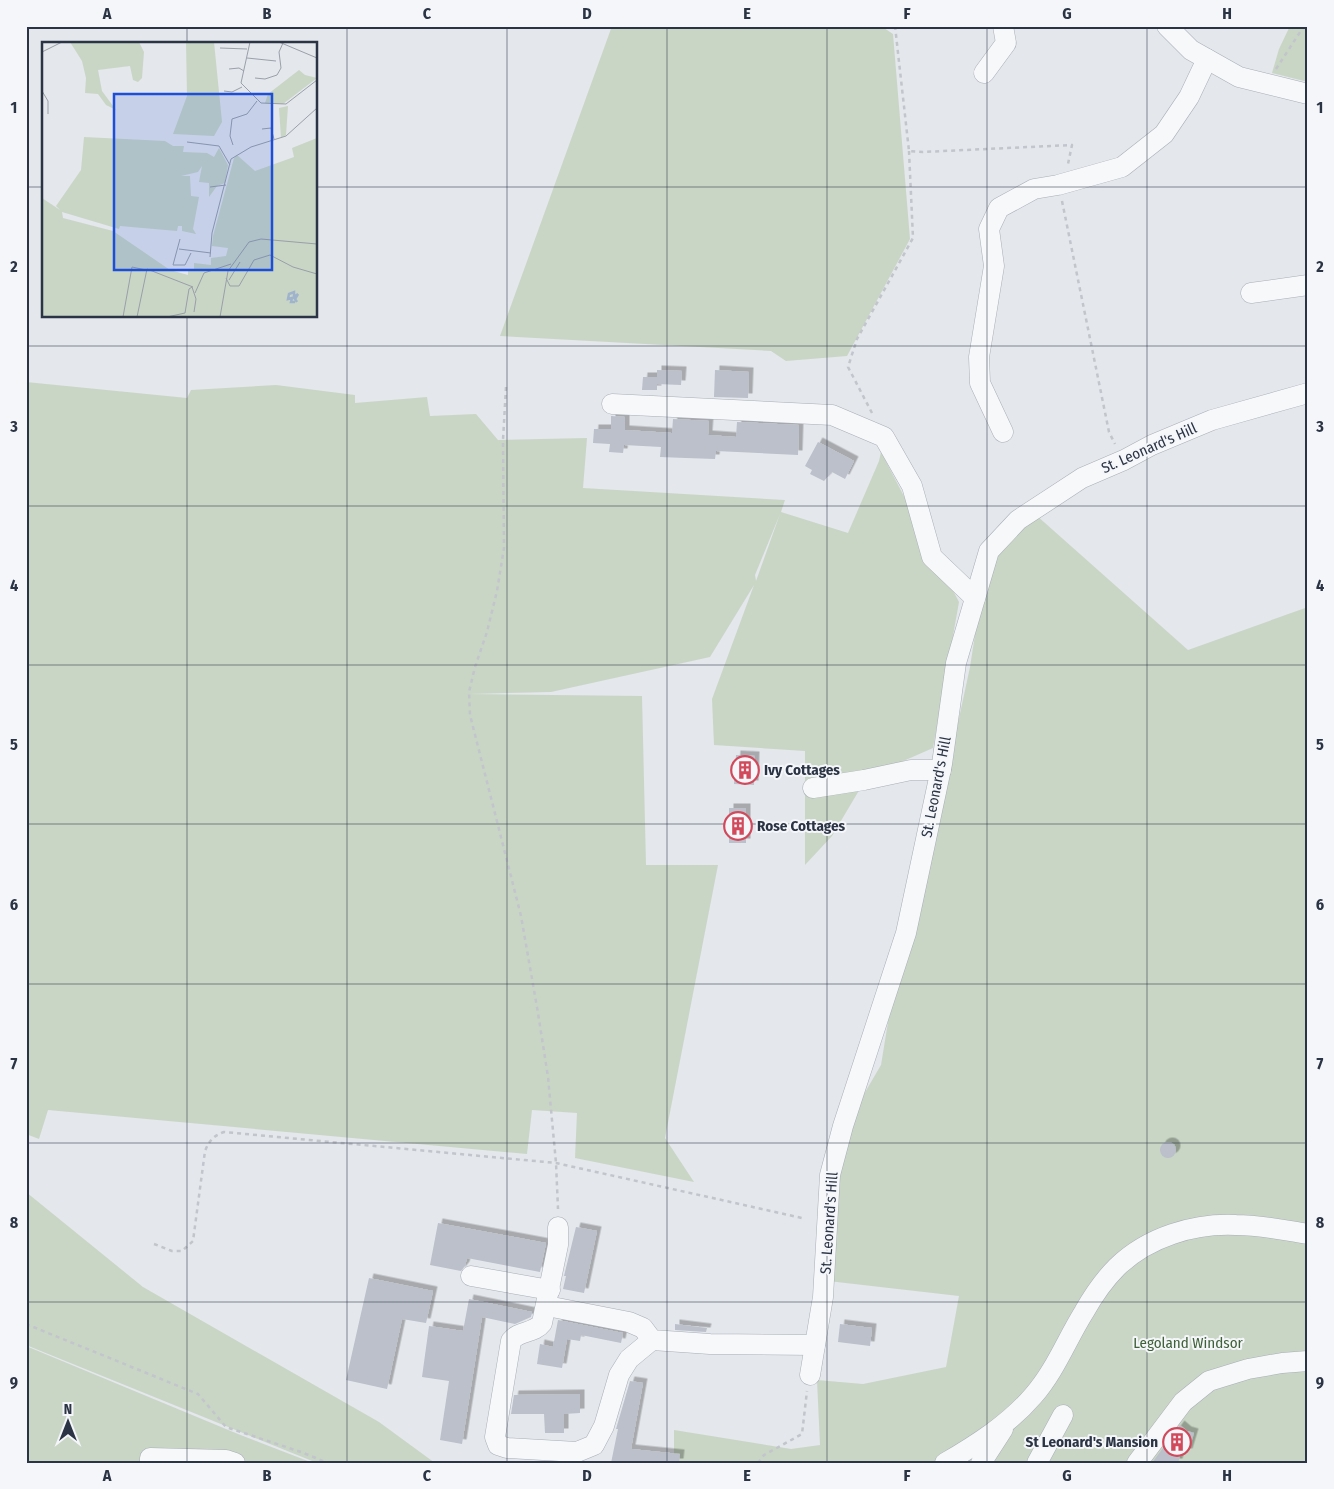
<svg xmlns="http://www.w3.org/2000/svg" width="1334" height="1489" font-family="'Fira Sans Condensed',sans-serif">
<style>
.green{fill:#c9d6c5;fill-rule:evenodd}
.building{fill:#bbc0ca;filter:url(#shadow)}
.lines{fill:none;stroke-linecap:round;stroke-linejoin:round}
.minor-casing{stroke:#a9aeb7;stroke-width:21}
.path{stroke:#c2c5cb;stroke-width:2.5;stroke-dasharray:4 4;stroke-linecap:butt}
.minor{stroke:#f7f8fa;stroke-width:20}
.grid{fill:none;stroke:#2b3445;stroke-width:1;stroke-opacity:0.55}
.labels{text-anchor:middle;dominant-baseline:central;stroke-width:4;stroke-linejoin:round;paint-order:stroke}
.street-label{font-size:15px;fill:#2b3445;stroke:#f4f6f9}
.poi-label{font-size:15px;font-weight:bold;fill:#2b3445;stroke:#f4f6f9;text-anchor:start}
.park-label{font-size:15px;fill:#3f6138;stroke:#f4f6f9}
.inset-river{fill:none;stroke:#9fb4cc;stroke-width:2.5}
.inset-road{fill:none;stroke:#9a9fa9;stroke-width:1}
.view{fill:#1d4ed8;fill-opacity:0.15;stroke:#1d4ed8;stroke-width:2.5}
.inset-edge{fill:none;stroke:#2b3445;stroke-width:2.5}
.neatline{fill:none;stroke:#2b3445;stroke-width:2}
.grid-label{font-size:16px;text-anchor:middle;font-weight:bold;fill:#2b3445}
</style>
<defs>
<filter id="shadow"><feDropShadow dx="4.5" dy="-4.5" stdDeviation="0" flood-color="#0004"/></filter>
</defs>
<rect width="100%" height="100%" fill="#e4e7ec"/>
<g class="green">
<path d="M612 26H881L893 34 910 239 847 356 786 361 771 351 500 336Z"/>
<path d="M1290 26H1308V82L1272 73 1279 49Z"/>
<path d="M26 382 187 398 191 390 276 385 355 395V403L427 397 430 416 476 414 498 440 587 438 583 488 785 500 781 512 848 533 879 461 881 452 959 602 933 748 867 777 832 836 805 865V751L714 745 712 699 754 585 710 657 551 692 469 694 642 696 646 865H718L665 1138 694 1182 575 1158 577 1113 532 1110 527 1154 48 1110 39 1139 26 1134ZM780 514 756 581 755 575Z"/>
<path d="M1036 515 1188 650 1308 607V1463H674V1430L791 1449 820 1445 817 1380 863 1384 946 1367 959 1296 828 1281 834 1197 857 1106 881 1065 890 1010 926 872 970 667 982 590 990 566 1010 538Z"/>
<path d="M26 1192 143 1287 379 1422 435 1463H317L26 1345Z"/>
<path d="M26 1346 238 1434 313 1463H26Z"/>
</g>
<g class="building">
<path d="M657 370 682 371 681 385 657 384Z"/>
<path d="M715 370 749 372 748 398 714 397Z"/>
<path d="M643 377H657V390H642Z"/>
<path d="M611 416 625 417V430L672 433 673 419 709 421 708 435 736 437 737 422 799 425 798 455 716 451 715 459 686 458 660 457 661 447 624 445 623 453 609 452 610 444 593 443 594 429H611Z"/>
<path d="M818 442 854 461 845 479 832 472 824 481 810 474 812 470 805 466Z"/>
<path d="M736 755 755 756 754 785 734 784Z"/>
<rect x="729" y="808" width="17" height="35"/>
<circle cx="1168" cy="1150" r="8"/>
<path d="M438 1223 546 1243 540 1272 467 1258 465 1266 461 1271 430 1265Z"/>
<path d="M576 1227 597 1231 584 1293 563 1289 566 1276H564Z"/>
<path d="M369 1278 433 1291 426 1323 402 1319 387 1389 346 1380Z"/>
<path d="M469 1299 532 1312 531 1317 515 1324 482 1317 462 1444 440 1440 449 1381 422 1377 429 1326 463 1331Z"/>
<path d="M558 1320 623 1333 621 1343 581 1335 580 1341 567 1339 562 1368 537 1364 540 1344 553 1347Z"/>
<path d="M675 1324 707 1328 706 1332 675 1330Z"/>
<path d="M840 1324 872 1328 870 1346 838 1342Z"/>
<path d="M630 1381 643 1383 631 1449 680 1454 679 1463H611L618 1429H616Z"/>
<path d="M580 1394V1413L564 1414V1433H545L544 1414H511L514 1395Z"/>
<path d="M1180 1425 1187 1431 1194 1433 1188 1453 1181 1452 1178 1463H1152Z"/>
</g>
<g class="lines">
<defs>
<g id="minor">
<path d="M1167 26 1191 50 1239 77 1308 94"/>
<path d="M984 73 1006 43 1003 26"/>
<path d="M1251 293 1308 285"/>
<path d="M612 404 832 415 884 437 912 486 932 557 975 598"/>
<path d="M1003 432 980 383 979 357 994 266 989 229 999 208 1034 189 1058 185 1122 167 1164 134 1189 97 1207 59"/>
<path d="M813 788 864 780 911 770H941"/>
<path d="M558 1227V1245L542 1323C534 1334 519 1330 511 1341L495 1437 498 1445 507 1448 577 1452 594 1445 604 1426 619 1375 629 1359 652 1340"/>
<path d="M471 1276 550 1290"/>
<path d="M547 1306 629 1322 643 1328 652 1340 710 1344 815 1345"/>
<path d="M810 1375 823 1297 830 1175 843 1126 906 933 942 764 956 663 989 551 1018 520 1082 478 1124 460 1152 445 1212 420 1308 393"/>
<path d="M150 1463V1458L226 1460 235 1463"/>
<path d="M945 1463C976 1445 1009 1424 1033 1396 1055 1371 1066 1341 1084 1312 1093 1296 1104 1280 1117 1267 1148 1237 1194 1223 1236 1225 1260 1225 1284 1230 1308 1234"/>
<path d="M981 1463 1003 1429"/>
<path d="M1037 1463 1063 1415"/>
<path d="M1137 1463 1183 1402 1209 1381 1248 1369 1282 1363 1308 1361"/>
</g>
</defs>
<use href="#minor" class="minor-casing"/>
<g class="path">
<path d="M895 26 909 151 923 152 1072 145 1068 164"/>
<path d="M1276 69 1304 26"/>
<path d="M1062 201 1109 432 1115 444"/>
<path d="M506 387 503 440 504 548 497 591 487 632 475 667 469 692 470 715 521 916 538 1013 548 1077 556 1163 558 1209"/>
<path d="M872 413 848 367 857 339 913 238 909 151"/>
<path d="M154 1244 172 1251H182L193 1241 205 1151C209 1141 213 1136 224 1132L556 1163 802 1218"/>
<path d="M26 1324 198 1394 226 1427 301 1452 328 1463"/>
<path d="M758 1463 764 1455 802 1434 807 1391"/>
</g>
<use href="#minor" class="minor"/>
</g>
<path class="grid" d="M187 26V44M347 26V1463M507 26V1463M667 26V1463M827 26V1463M987 26V1463M1147 26V1463M26 187H44M316 187H1308M187 316V1463M26 346H1308M26 506H1308M26 665H1308M26 824H1308M26 984H1308M26 1143H1308M26 1302H1308"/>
<defs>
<symbol id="building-ring" viewBox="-11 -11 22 22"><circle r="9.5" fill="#f4f6f9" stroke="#d1495b" stroke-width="1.5"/><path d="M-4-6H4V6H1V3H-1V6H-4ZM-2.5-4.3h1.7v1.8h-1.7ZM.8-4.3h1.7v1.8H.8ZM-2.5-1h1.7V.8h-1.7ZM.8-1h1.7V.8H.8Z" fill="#d1495b"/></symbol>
</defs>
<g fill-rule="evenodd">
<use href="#building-ring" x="729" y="754" width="32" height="32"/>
<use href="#building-ring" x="722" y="810" width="32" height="32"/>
<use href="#building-ring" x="1161" y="1426" width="32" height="32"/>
</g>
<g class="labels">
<g class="street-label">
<text transform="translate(1149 448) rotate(-24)">St. Leonard's Hill</text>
<text transform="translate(936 787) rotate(-79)">St. Leonard's Hill</text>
<text transform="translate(829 1223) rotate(-86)">St. Leonard's Hill</text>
</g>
<g class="poi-label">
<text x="764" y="770">Ivy Cottages</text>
<text x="757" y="826">Rose Cottages</text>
<text x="1158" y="1442" text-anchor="end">St Leonard's Mansion</text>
</g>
<g class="park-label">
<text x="1188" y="1343">Legoland Windsor</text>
</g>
</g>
<g transform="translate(42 42)">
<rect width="275" height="275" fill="#e4e7ec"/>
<path d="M28 0H97L102 10 100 36 96 40 91 38 88 24 56 28 60 49 74 68 64 63 56 52 43 51 44 36 40 19ZM144 0H172L180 80 172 94 131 92 145 54ZM257 28 263 33 275 36 241 62 223 61 226 52ZM246 64 244 93 239 96 237 66ZM42 95 123 99 131 104H142L141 110 165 111 172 115 177 106 186 123 183 141 175 144 167 155V141L157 140 160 124 156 130 139 134H148L149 154 157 155 151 187 154 192 140 189V184H136L135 189 78 184 77 187 20 170 21 176 71 189 128 228 146 233V228L152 227V221L169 223V216L184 214 186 206 170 204 171 194 192 116 195 113 213 129 252 115 250 106 275 96V275H0V156L18 168 14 164 39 128Z" fill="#c9d6c5"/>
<path class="inset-river" d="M253 260H249L250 256 246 257 247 252 252 250V255L256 252 253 257 255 260"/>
<path class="inset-road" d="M208 0 199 41 219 61 244 62 275 38M237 0 275 16M178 6 205 7M0 10 20 0M205 16 234 19M187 27 197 26 202 29M213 36 223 37 235 33 239 26 237 10 241 1M0 49 6 59V72M182 49 190 50 200 45M220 87 229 86 232 97M145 100 177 104 188 123M191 103 188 94 190 77 205 72 215 59M168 145 184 143M138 197 131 223H143L149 211M137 207 169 211M168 215 170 191 189 117 209 105 244 94 275 66M184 236 188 244H197L212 218 228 213 251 225 275 232M187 238 198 220M150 245 154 257 152 270M153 251 162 231 189 222M81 275 90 225 104 228M95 275 105 227 151 245M125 275 143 271 147 247 150 245M178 275 186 229 207 200 219 197 275 202"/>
<path class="view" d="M72 52H230V228H72Z"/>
<rect width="275" height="275" class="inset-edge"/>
</g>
<rect width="1334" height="1489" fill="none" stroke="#f4f6f9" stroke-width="55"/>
<g transform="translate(68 1422)" stroke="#f4f6f9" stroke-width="4" paint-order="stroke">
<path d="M0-4L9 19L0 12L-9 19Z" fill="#2b3445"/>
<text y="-8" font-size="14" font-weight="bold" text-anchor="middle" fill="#2b3445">N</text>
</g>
<rect x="28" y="28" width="1278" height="1434" class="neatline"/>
<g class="grid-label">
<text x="107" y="19">A</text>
<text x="267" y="19">B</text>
<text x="427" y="19">C</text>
<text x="587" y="19">D</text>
<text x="747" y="19">E</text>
<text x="907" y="19">F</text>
<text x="1067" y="19">G</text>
<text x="1227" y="19">H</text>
<text x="14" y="113">1</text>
<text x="1320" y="113">1</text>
<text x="14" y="272">2</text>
<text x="1320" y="272">2</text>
<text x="14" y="432">3</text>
<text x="1320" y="432">3</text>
<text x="14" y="591">4</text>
<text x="1320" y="591">4</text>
<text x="14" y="750">5</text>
<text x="1320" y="750">5</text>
<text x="14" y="910">6</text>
<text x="1320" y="910">6</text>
<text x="14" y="1069">7</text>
<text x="1320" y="1069">7</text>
<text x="14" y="1228">8</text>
<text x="1320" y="1228">8</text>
<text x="14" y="1388">9</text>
<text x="1320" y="1388">9</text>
<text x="107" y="1481">A</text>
<text x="267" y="1481">B</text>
<text x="427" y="1481">C</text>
<text x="587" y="1481">D</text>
<text x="747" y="1481">E</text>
<text x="907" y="1481">F</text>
<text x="1067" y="1481">G</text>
<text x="1227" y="1481">H</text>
</g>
</svg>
